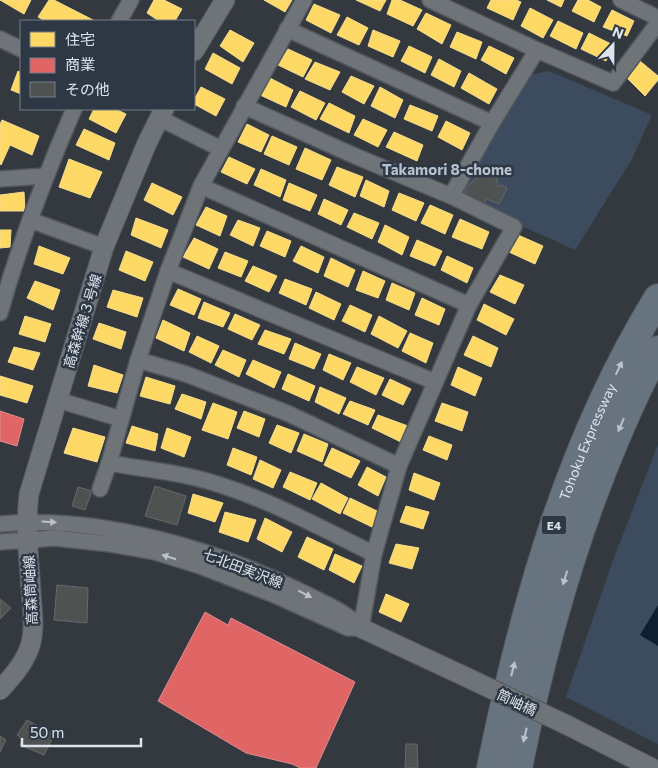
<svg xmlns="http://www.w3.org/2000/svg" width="658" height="768" font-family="Commissioner,'Noto Sans JP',sans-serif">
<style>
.green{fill:#3c4c5e}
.water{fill:#0f1f2f}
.homes{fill:#ffd966;stroke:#f5dc8e}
.shops{fill:#e06666;stroke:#df8c8e}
.building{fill:#4e5251;stroke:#666969}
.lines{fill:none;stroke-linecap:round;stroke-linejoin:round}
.minor-casing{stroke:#52575d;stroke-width:18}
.tertiary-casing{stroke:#52575d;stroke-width:21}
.motorway-casing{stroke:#52575d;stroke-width:30}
.minor{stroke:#6f7479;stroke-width:15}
.tertiary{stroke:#6f7479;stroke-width:19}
.motorway{stroke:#687380;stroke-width:28}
.tertiary-bridge-casing{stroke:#52575d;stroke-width:21;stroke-linecap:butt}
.tertiary-bridge{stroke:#6f7479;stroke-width:19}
.oneway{fill:#bbc2cc}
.oneway2{fill:#bdc2ca}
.labels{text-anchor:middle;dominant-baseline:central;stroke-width:5;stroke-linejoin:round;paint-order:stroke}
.shield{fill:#2e3844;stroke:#a9b0ba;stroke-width:1}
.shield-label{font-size:12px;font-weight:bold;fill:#dee4ec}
.street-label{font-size:14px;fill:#dee4ec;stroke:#2e3844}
.neighbourhood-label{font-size:15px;font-weight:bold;fill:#b6c2d1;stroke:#2e3844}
</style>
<rect width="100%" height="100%" fill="#33393f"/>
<g class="green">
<path d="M549 71 652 115 632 159 575 250 460 198 462 186 530 75Z"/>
<path d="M658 444V744L566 697 612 563Z"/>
</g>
<path class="water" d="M658 605V646L640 635Z"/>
<g class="homes">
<path d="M0 0H31L24 14Z"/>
<path d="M49 0H54L95 21H45L38 17Z"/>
<path d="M154 0H164L182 9 175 21H159L147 13Z"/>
<path d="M264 0H292L285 12Z"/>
<path d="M356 0H386L380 11Z"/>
<path d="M392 0H400L422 10 413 26 387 14Z"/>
<path d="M491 0H516L521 2 513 20 487 8Z"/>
<path d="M547 0H564L561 7Z"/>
<path d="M578 0H588L601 7 594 22 572 11Z"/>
<path d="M314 4 340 15 331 33 306 20Z"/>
<path d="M530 8 553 20 543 38 521 26Z"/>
<path d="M612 10 634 21 627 36 603 27Z"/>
<path d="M426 13 451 25 442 44 417 29Z"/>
<path d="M347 17 368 28 359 45 337 35Z"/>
<path d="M558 21 583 33 576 49 550 36Z"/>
<path d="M230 30 254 43 243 62 220 46Z"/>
<path d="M373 30 400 41 393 57 368 46Z"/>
<path d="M457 32 482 42 476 59 450 47Z"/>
<path d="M589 33 613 45 606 61 581 49Z"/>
<path d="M409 46 432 57 425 73 401 61Z"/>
<path d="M489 46 514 58 506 74 481 60Z"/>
<path d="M288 49 312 60 303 77 278 65Z"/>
<path d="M213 53 240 68 232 84 205 69Z"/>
<path d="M439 59 461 71 454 87 431 75Z"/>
<path d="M640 61 658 76V80L645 96 626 77Z"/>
<path d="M315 62 340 72 330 90 305 79Z"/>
<path d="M18 71 21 73V94L11 90Z"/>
<path d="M469 73 497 89 489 104 461 88Z"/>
<path d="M351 76 374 86 364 104 342 92Z"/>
<path d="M270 78 293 90 286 107 260 95Z"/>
<path d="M201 87 225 99 216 116 194 104V100Z"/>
<path d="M380 87 403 100 395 118 371 106Z"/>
<path d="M300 91 325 103 316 120 291 107Z"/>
<path d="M329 103 355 116 349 133 320 119Z"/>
<path d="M410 105 438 116 432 131 404 119Z"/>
<path d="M94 109H115L126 114 116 133 89 119Z"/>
<path d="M363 119 387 130 378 147 354 135Z"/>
<path d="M2 120 39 136 32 155 10 145 1 165 0 164V124Z"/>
<path d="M446 121 470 133 462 150 438 137Z"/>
<path d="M247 124 269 135 261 152 238 142Z"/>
<path d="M84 129 115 143 109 160 76 145Z"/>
<path d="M394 132 423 145 417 161 386 147Z"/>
<path d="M272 136 297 147 289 165 264 154Z"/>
<path d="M305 148 331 160 322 180 296 169Z"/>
<path d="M229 157 255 169 247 184 221 172Z"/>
<path d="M69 159 102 172 90 198 59 187Z"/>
<path d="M337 167 363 177 355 197 329 185Z"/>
<path d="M261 169 286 180 280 197 254 185Z"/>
<path d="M366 180 389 191 384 207 360 196Z"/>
<path d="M152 183 182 197 173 215 144 200Z"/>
<path d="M289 183 317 195 310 211 283 200Z"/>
<path d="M24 192 25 211H0V195Z"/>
<path d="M399 193 424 203 416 221 392 210Z"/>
<path d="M324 199 348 210 341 225 318 214Z"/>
<path d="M430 205 453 215 445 234 421 223Z"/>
<path d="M206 207 227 216 220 236 196 225Z"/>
<path d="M354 213 379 223 372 239 347 227Z"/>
<path d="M136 218 168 230 161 248 131 235Z"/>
<path d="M460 219 489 232 482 249 452 237Z"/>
<path d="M238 220 260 228 253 246 230 235Z"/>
<path d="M385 225 409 237 402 255 378 242Z"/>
<path d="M0 230H11L10 247 0 248Z"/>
<path d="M267 231 291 241 285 257 260 246Z"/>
<path d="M518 235 543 246 535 264 509 252Z"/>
<path d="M194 238 218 249 209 269 183 257Z"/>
<path d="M417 240 442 251 435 266 410 256Z"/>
<path d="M39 246 70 258 63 274 34 264Z"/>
<path d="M301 246 324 257 318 273 293 261Z"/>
<path d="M126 251 153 262 145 281 119 270Z"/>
<path d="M225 252 248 261 241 277 218 268Z"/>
<path d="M447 256 473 268 467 283 441 270Z"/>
<path d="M331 258 355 270 348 287 324 276Z"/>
<path d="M253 266 277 276 269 292 245 281Z"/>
<path d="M363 271 385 281 378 298 356 290Z"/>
<path d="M500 275 524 285 515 304 490 292Z"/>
<path d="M285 279 312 289 306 305 279 293Z"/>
<path d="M35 281 60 290 53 310 27 298Z"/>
<path d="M392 283 415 293 409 310 386 300Z"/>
<path d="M178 289 201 299 194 315 170 305Z"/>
<path d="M113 290 143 298 137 317 107 307Z"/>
<path d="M316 292 341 304 334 320 309 308Z"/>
<path d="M422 298 445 309 439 325 415 315Z"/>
<path d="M204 302 230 313 223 327 198 318Z"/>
<path d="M484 304 514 319 506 335 477 320Z"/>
<path d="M350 305 372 315 365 332 342 321Z"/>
<path d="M235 314 260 325 252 340 228 329Z"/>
<path d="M25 316 51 324 45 342 19 334Z"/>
<path d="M379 316 407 331 398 348 371 334Z"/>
<path d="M163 320 190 333 184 351 156 338Z"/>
<path d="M99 323 126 332 121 349 93 339Z"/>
<path d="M265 330 291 339 284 354 258 344Z"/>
<path d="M410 333 433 343 426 363 402 351Z"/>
<path d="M197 336 219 346 211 363 189 352Z"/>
<path d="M473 336 498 348 491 367 464 355Z"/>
<path d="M295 343 321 354 314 369 289 359Z"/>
<path d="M14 347 40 353 33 370 8 362Z"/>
<path d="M223 350 246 360 239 377 215 365Z"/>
<path d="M329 354 351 363 343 380 323 370Z"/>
<path d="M253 360 281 372 274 388 246 374Z"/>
<path d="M94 365 123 375 117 393 88 386Z"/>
<path d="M357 367 384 378 376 395 350 382Z"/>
<path d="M458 367 482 378 475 396 451 385Z"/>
<path d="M288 374 315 386 309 401 282 389Z"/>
<path d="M0 376 33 386 27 403 0 395Z"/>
<path d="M146 377 175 386 170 404 140 396Z"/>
<path d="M390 379 411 389 403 405 382 395Z"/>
<path d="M320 387 346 398 339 414 315 402Z"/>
<path d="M182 394 206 402 201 419 175 409Z"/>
<path d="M350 401 375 410 368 425 343 414Z"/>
<path d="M213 403 237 412 228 439 202 430Z"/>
<path d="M442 403 468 412 462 431 435 421Z"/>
<path d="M244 411 265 419 259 437 237 428Z"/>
<path d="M378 415 408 426 403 443 372 428Z"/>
<path d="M277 425 299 433 291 453 269 443Z"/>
<path d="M132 426 158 434 155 451 126 443Z"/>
<path d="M73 428 105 437 97 462 64 453Z"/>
<path d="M167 428 191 437 184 457 161 448Z"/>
<path d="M304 434 328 444 322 462 297 451Z"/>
<path d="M429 436 452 445 447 460 423 450Z"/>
<path d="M233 448 257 457 251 475 227 465Z"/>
<path d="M332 448 360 461 351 478 324 465Z"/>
<path d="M260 460 281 470 273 488 253 479Z"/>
<path d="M367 467 386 477 378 496 358 485Z"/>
<path d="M290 472 317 483 310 500 283 487Z"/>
<path d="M414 473 440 483 434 500 409 490Z"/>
<path d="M321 483 348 498 340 514 312 499Z"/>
<path d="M193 494 223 503 215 522 188 513Z"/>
<path d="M350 498 379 512 372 527 343 513Z"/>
<path d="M406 506 429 512 423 529 400 522Z"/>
<path d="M225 512 256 520 248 542 219 532Z"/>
<path d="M265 518 292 532 282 552 257 539Z"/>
<path d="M307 537 333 549 324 570 298 557Z"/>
<path d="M396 544 419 548 412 569 389 563Z"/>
<path d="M335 554 362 566 354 583 329 570Z"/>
<path d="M386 594 409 604 401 622 379 612Z"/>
</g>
<g class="shops">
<path d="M0 411 24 419 17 446 0 441Z"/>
<path d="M205 612 228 625 231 618 355 682 316 768H300L292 764 246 753 158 701Z"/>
</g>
<g class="building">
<path d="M487 167 496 172 498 187 501 185 507 188 499 204 487 199 484 203 466 196 465 189Z"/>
<path d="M155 486 186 496 177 525 145 516Z"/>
<path d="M78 487 92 491 85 510 72 506Z"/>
<path d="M57 585 88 588 87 623 54 620Z"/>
<path d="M0 599 11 608 0 619Z"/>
<path d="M27 720 54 735 44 755 20 745 23 739 17 735Z"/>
<path d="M0 736 6 740 0 752Z"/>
<path d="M406 744H417L418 768H405Z"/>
</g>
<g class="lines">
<defs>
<g id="minor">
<path d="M430 0 537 50"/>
<path d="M621 0 658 18"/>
<path d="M119 21 131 0"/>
<path d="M287 29 492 123"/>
<path d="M0 39 21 49"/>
<path d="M244 106 355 156 451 196"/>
<path d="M159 118 221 149"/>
<path d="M0 179 45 176"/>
<path d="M201 186 469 305"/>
<path d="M30 220 104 247"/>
<path d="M168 271 435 382"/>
<path d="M0 313C20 242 45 176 74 109"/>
<path d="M138 360 186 374 287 413 399 466"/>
<path d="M58 400 121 419"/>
<path d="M109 463C137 468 165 471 192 477 255 492 315 525 374 554"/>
<path d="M100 489 109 463 138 360 168 271 201 186 304 0"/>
<path d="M0 524C100 515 217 549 306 594 327 605 345 611 361 628"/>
<path d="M0 542 54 538 110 544 155 552 200 566 272 594 348 628H361"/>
<path d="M361 628 374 554 399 466 469 305 514 227 451 196 492 123 537 50 613 83 658 23"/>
</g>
<g id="tertiary">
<path d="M194 51 225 0"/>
<path d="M361 628 466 677"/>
<path d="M0 690C11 678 23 665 29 649 36 631 32 610 31 591 29 560 25 526 29 494L104 247 147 143 164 109"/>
<path d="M569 726 652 768"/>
</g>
<g id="motorway">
<path id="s1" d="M491 768C524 605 570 441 658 298"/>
<path d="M518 768C540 657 570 546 614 442 627 411 641 379 658 350"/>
</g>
</defs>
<use href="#minor" class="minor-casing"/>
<use href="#tertiary" class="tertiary-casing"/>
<use href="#motorway" class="motorway-casing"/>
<use href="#minor" class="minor"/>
<use href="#tertiary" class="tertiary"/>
<use href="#motorway" class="motorway"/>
<defs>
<path id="tertiary-bridge" d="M466 677 569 726"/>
</defs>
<use href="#tertiary-bridge" class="tertiary-bridge-casing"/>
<use href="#tertiary-bridge" class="tertiary-bridge"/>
</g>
<defs><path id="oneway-solid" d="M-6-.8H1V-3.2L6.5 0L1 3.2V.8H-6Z" transform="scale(1.25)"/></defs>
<g class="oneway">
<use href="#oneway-solid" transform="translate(619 368) rotate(-64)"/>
<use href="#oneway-solid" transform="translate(621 425) rotate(113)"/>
<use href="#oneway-solid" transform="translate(565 578) rotate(107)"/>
<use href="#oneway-solid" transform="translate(513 669) rotate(-76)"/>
<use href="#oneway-solid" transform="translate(525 735) rotate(103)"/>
</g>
<g class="oneway2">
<use href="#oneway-solid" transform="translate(49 522) rotate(4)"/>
<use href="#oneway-solid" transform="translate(169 557) rotate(-163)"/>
<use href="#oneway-solid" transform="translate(305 594) rotate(27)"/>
</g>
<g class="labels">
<rect class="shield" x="541.5" y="515.5" width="25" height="19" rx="4"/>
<g class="shield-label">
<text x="554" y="525">E4</text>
</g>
<g class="street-label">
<text transform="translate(82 321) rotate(-73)">高森幹線３号線</text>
<text stroke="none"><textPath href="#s1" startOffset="341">Tohoku Expressway</textPath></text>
<text transform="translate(243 568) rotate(21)">七北田実沢線</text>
<text transform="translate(30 590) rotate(-93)">高森筒岫線</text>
<text transform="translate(517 702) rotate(25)">筒岫橋</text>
</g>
<g class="neighbourhood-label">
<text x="447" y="169">Takamori 8-chome</text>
</g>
</g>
<rect x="20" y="20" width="175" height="90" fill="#2e3844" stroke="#747d87"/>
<rect x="30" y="32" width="25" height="15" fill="#ffd966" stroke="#747d87"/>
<text x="65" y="45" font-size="15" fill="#dee4ec">住宅</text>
<rect x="30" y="58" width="25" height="15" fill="#e06666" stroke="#747d87"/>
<text x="65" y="70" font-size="15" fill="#dee4ec">商業</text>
<rect x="30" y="82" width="25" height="15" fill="#4e5251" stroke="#747d87"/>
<text x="65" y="95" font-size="15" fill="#dee4ec">その他</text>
<g transform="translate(613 45) rotate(22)" stroke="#2e3844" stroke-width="4" paint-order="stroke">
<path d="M0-4L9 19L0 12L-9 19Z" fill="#dee4ec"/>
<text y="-8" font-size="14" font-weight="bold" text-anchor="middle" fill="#dee4ec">N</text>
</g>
<path d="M22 738v8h119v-8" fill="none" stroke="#dee4ec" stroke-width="2.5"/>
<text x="30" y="738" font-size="15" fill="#dee4ec" stroke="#2e3844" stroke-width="4" paint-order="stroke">50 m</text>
</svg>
